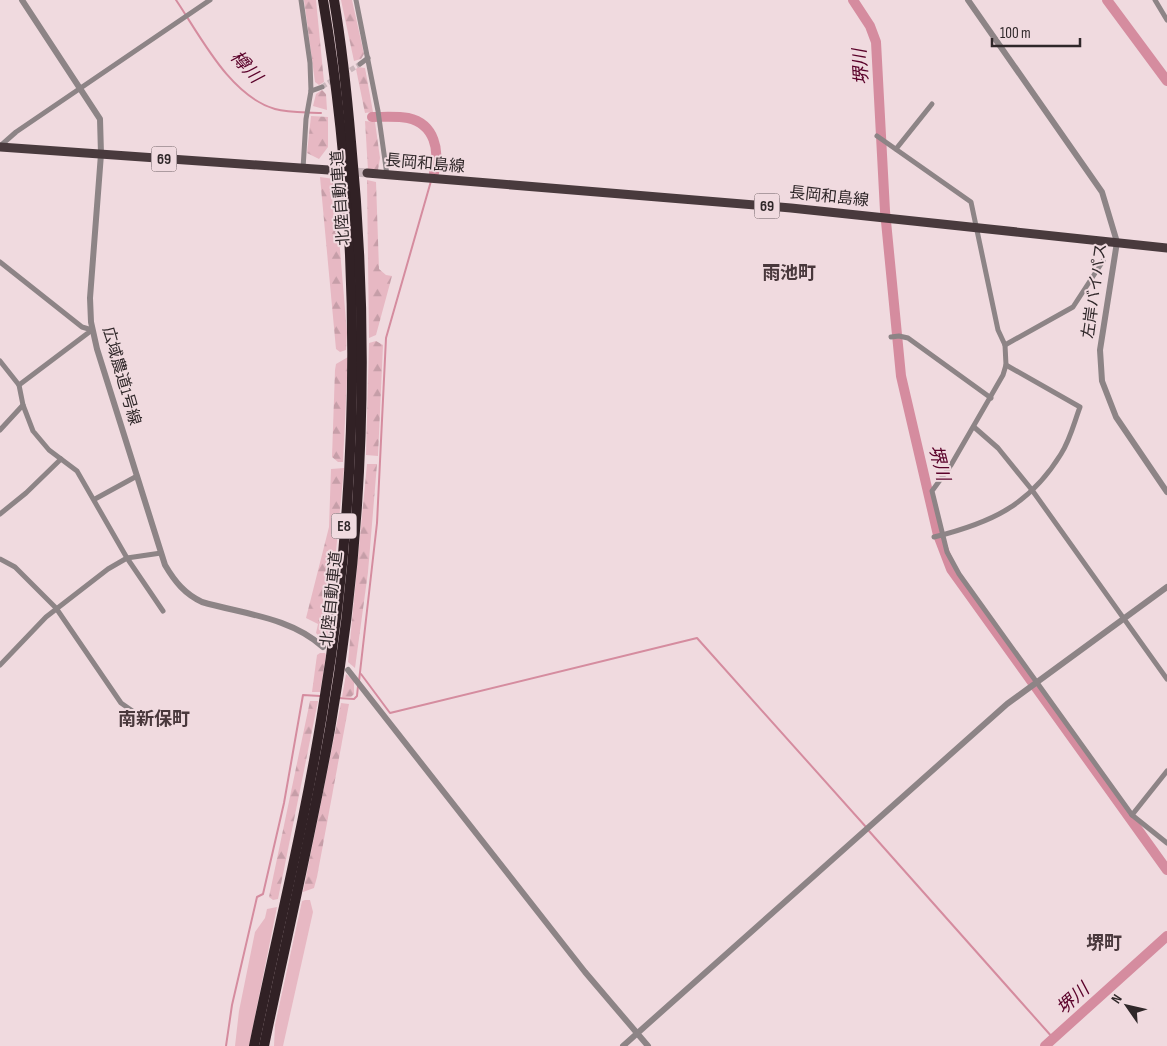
<svg xmlns="http://www.w3.org/2000/svg" width="1167" height="1046" font-family="'Sofia Sans Condensed','Noto Sans JP',sans-serif">
<style>
.grass{fill:#e7b8c3}
.forest{fill:url(#forest-firs)}
.lines{fill:none;stroke-linecap:round;stroke-linejoin:round}
.stream{stroke:#d58c9f;stroke-width:2}
.river{stroke:#d58c9f;stroke-width:10}
.minor-tunnel{stroke:#c9b6bb;stroke-width:5;stroke-dasharray:5 2.5;stroke-linecap:butt}
.primary-tunnel{stroke:#c9b6bb;stroke-width:9;stroke-dasharray:9 4.5;stroke-linecap:butt}
.minor{stroke:#8d8486;stroke-width:5}
.tertiary{stroke:#8d8486;stroke-width:6}
.primary{stroke:#493a3d;stroke-width:9}
.motorway{stroke:#312125;stroke-width:10}
.labels{text-anchor:middle;dominant-baseline:central;stroke-width:4;stroke-linejoin:round;paint-order:stroke}
.shield{fill:#f0dadf;stroke:#695d60;stroke-width:1}
.shield-label{font-size:15px;font-weight:bold;fill:#2f2729}
.street-label{font-size:16px;fill:#2f2729;stroke:#f0dadf}
.water-label{font-size:18px;font-style:italic;fill:#5a0129;stroke:#f0dadf}
.neighbourhood-label{font-size:18px;font-weight:bold;fill:#49383c;stroke:#f0dadf}
</style>
<defs>
<pattern id="forest-firs" width="22" height="20" patternUnits="userSpaceOnUse" patternTransform="scale(1.25)"><rect width="22" height="20" fill="#e7b8c3"/><path d="M5 1l3.5 6h-7zM16 11l3.5 6h-7z" fill="#c69ea8"/></pattern>
</defs>
<rect width="100%" height="100%" fill="#f0dadf"/>
<g class="grass">
<path d="M305 900H310L313 912 283 1046H274L275 1025 302 901Z"/>
<path d="M277 907 249 1046H235L239 1011 255 932 265 918 267 909Z"/>
</g>
<g class="forest">
<path d="M304 0H316L324 82 319 85 315 82Z"/>
<path d="M341 0H352L364 54 361 59 354 61Z"/>
<path d="M358 67 365 68 373 112 365 113 356 69Z"/>
<path d="M322 90 326 94 327 110 313 106 316 94Z"/>
<path d="M311 116 328 117V147L319 159 307 153Z"/>
<path d="M365 121 375 122 380 158 378 170H368Z"/>
<path d="M320 177 334 179 347 333 346 350 340 352 336 349Z"/>
<path d="M367 180 376 182 379 269 386 275 392 276 376 335 369 338Z"/>
<path d="M376 341 383 345 378 456 366 455 369 343Z"/>
<path d="M348 357 343 462H338L332 457 335 370 336 364Z"/>
<path d="M367 464H377L368 572 355 668 348 662Z"/>
<path d="M344 468 328 635 325 642 316 633 318 624 306 618 329 527 331 469Z"/>
<path d="M320 653H325L326 655 320 692H312L317 655Z"/>
<path d="M346 674 354 681V694L351 697H342Z"/>
<path d="M310 701H318L278 899 273 900 269 897Z"/>
<path d="M341 703 349 704 317 877 314 888 303 892Z"/>
</g>
<g class="lines">
<g class="stream">
<path d="M176 0C201 37 230 96 275 109 289 113 306 112 321 113"/>
<path d="M361 674 390 713 697 638 866 827"/>
<path d="M359 681 377 523 386 338 431 181"/>
<path d="M338 698 354 699 357 696 358 686"/>
<path d="M869 831 1053 1038"/>
<path d="M226 1046 232 1005 257 897 263 894 284 803 303 695 320 696"/>
</g>
<g class="river">
<path d="M853 0 870 26 876 42 885 211 901 376 938 535 951 569 1167 870"/>
<path d="M1107 0 1167 81"/>
<path d="M372 117C384 117 397 116 408 118 435 124 440 151 434 173"/>
<path d="M1045 1046 1167 936"/>
</g>
<g class="minor-tunnel">
<path d="M344 74 360 64"/>
<path d="M322 87 334 79"/>
</g>
<path class="primary-tunnel" d="M329 170 367 173"/>
<g class="minor">
<path d="M301 0 310 63 311 91 306 119 303 169"/>
<path d="M356 0 378 111 387 175"/>
<path d="M1155 0 1167 20"/>
<path d="M360 64 368 58"/>
<path d="M311 91 322 87"/>
<path d="M877 136 971 202 998 330 1005 345 1006 365 1003 375 951 465 932 491 947 552 959 574 1132 815 1167 843"/>
<path d="M0 146 16 132 210 0"/>
<path d="M896 149 932 104"/>
<path d="M0 262 82 327 92 330 19 385"/>
<path d="M891 337 899 336 908 338 991 398"/>
<path d="M1005 345 1073 307 1103 261"/>
<path d="M0 361 19 385 23 405 33 431 49 450 77 471 127 558 163 611"/>
<path d="M974 427 998 448 1032 490 1167 679"/>
<path d="M0 430 23 405"/>
<path d="M95 499 137 476"/>
<path d="M0 514 26 493 61 459"/>
<path d="M934 537C990 523 1029 506 1061 454 1070 440 1074 423 1080 407L1006 365"/>
<path d="M0 559 15 567 56 608 121 703 147 721"/>
<path d="M0 665 46 617 108 569 127 558 161 553"/>
<path d="M1132 815 1167 771"/>
</g>
<g class="tertiary">
<path d="M22 0 100 119 101 154 90 298 91 322 97 349 165 565C175 582 185 594 202 602 243 614 290 617 323 647"/>
<path d="M968 0 1102 192 1117 242 1100 350 1102 381 1116 417 1167 492"/>
<path d="M348 670 585 972 648 1046"/>
<path d="M623 1046 1007 704 1167 587"/>
</g>
<g class="primary">
<path d="M0 147 329 170"/>
<path d="M367 173 791 208 1167 248"/>
</g>
<g class="motorway">
<path d="M254 1046C277 933 305 822 323 708 362 476 362 232 323 0"/>
<path d="M264 1046C286 940 311 835 330 729 364 536 370 338 351 142 347 95 342 47 334 0"/>
</g>
</g>
<g class="labels">
<g class="shield">
<rect x="151.5" y="146.5" width="25" height="25" rx="4"/>
<rect x="754.5" y="193.5" width="25" height="25" rx="4"/>
<rect x="331.5" y="513.5" width="25" height="25" rx="4"/>
</g>
<g class="shield-label">
<text x="164" y="159">69</text>
<text x="767" y="206">69</text>
<text x="344" y="526">E8</text>
</g>
<g class="street-label">
<text transform="translate(425 164) rotate(5)">長岡和島線</text>
<text transform="translate(829 197) rotate(6)">長岡和島線</text>
<text transform="translate(341 198) rotate(-94)">北陸自動車道</text>
<text transform="translate(1095 291) rotate(-82)">左岸バイパス</text>
<text transform="translate(121 376) rotate(74)">広域農道1号線</text>
<text transform="translate(332 599) rotate(-84)">北陸自動車道</text>
</g>
<g class="water-label">
<text transform="translate(246 67) rotate(48)">樽川</text>
<text transform="translate(861 67) rotate(-94)">堺川</text>
<text transform="translate(939 463) rotate(76)">堺川</text>
<text transform="translate(1073 999) rotate(-42)">堺川</text>
</g>
<g class="neighbourhood-label">
<text x="789" y="273">雨池町</text>
<text x="154" y="719">南新保町</text>
<text x="1104" y="943">堺町</text>
</g>
</g>
<g transform="translate(1127 1006) rotate(304)" stroke="#f0dadf" stroke-width="4" paint-order="stroke">
<path d="M0-4L9 19L0 12L-9 19Z" fill="#2f2729"/>
<text y="-8" font-size="14" font-weight="bold" text-anchor="middle" fill="#2f2729">N</text>
</g>
<path d="M992 38v8h88v-8" fill="none" stroke="#2f2729" stroke-width="2.5"/>
<text x="1000" y="38" font-size="15" fill="#2f2729" stroke="#f0dadf" stroke-width="4" paint-order="stroke">100 m</text>
</svg>
